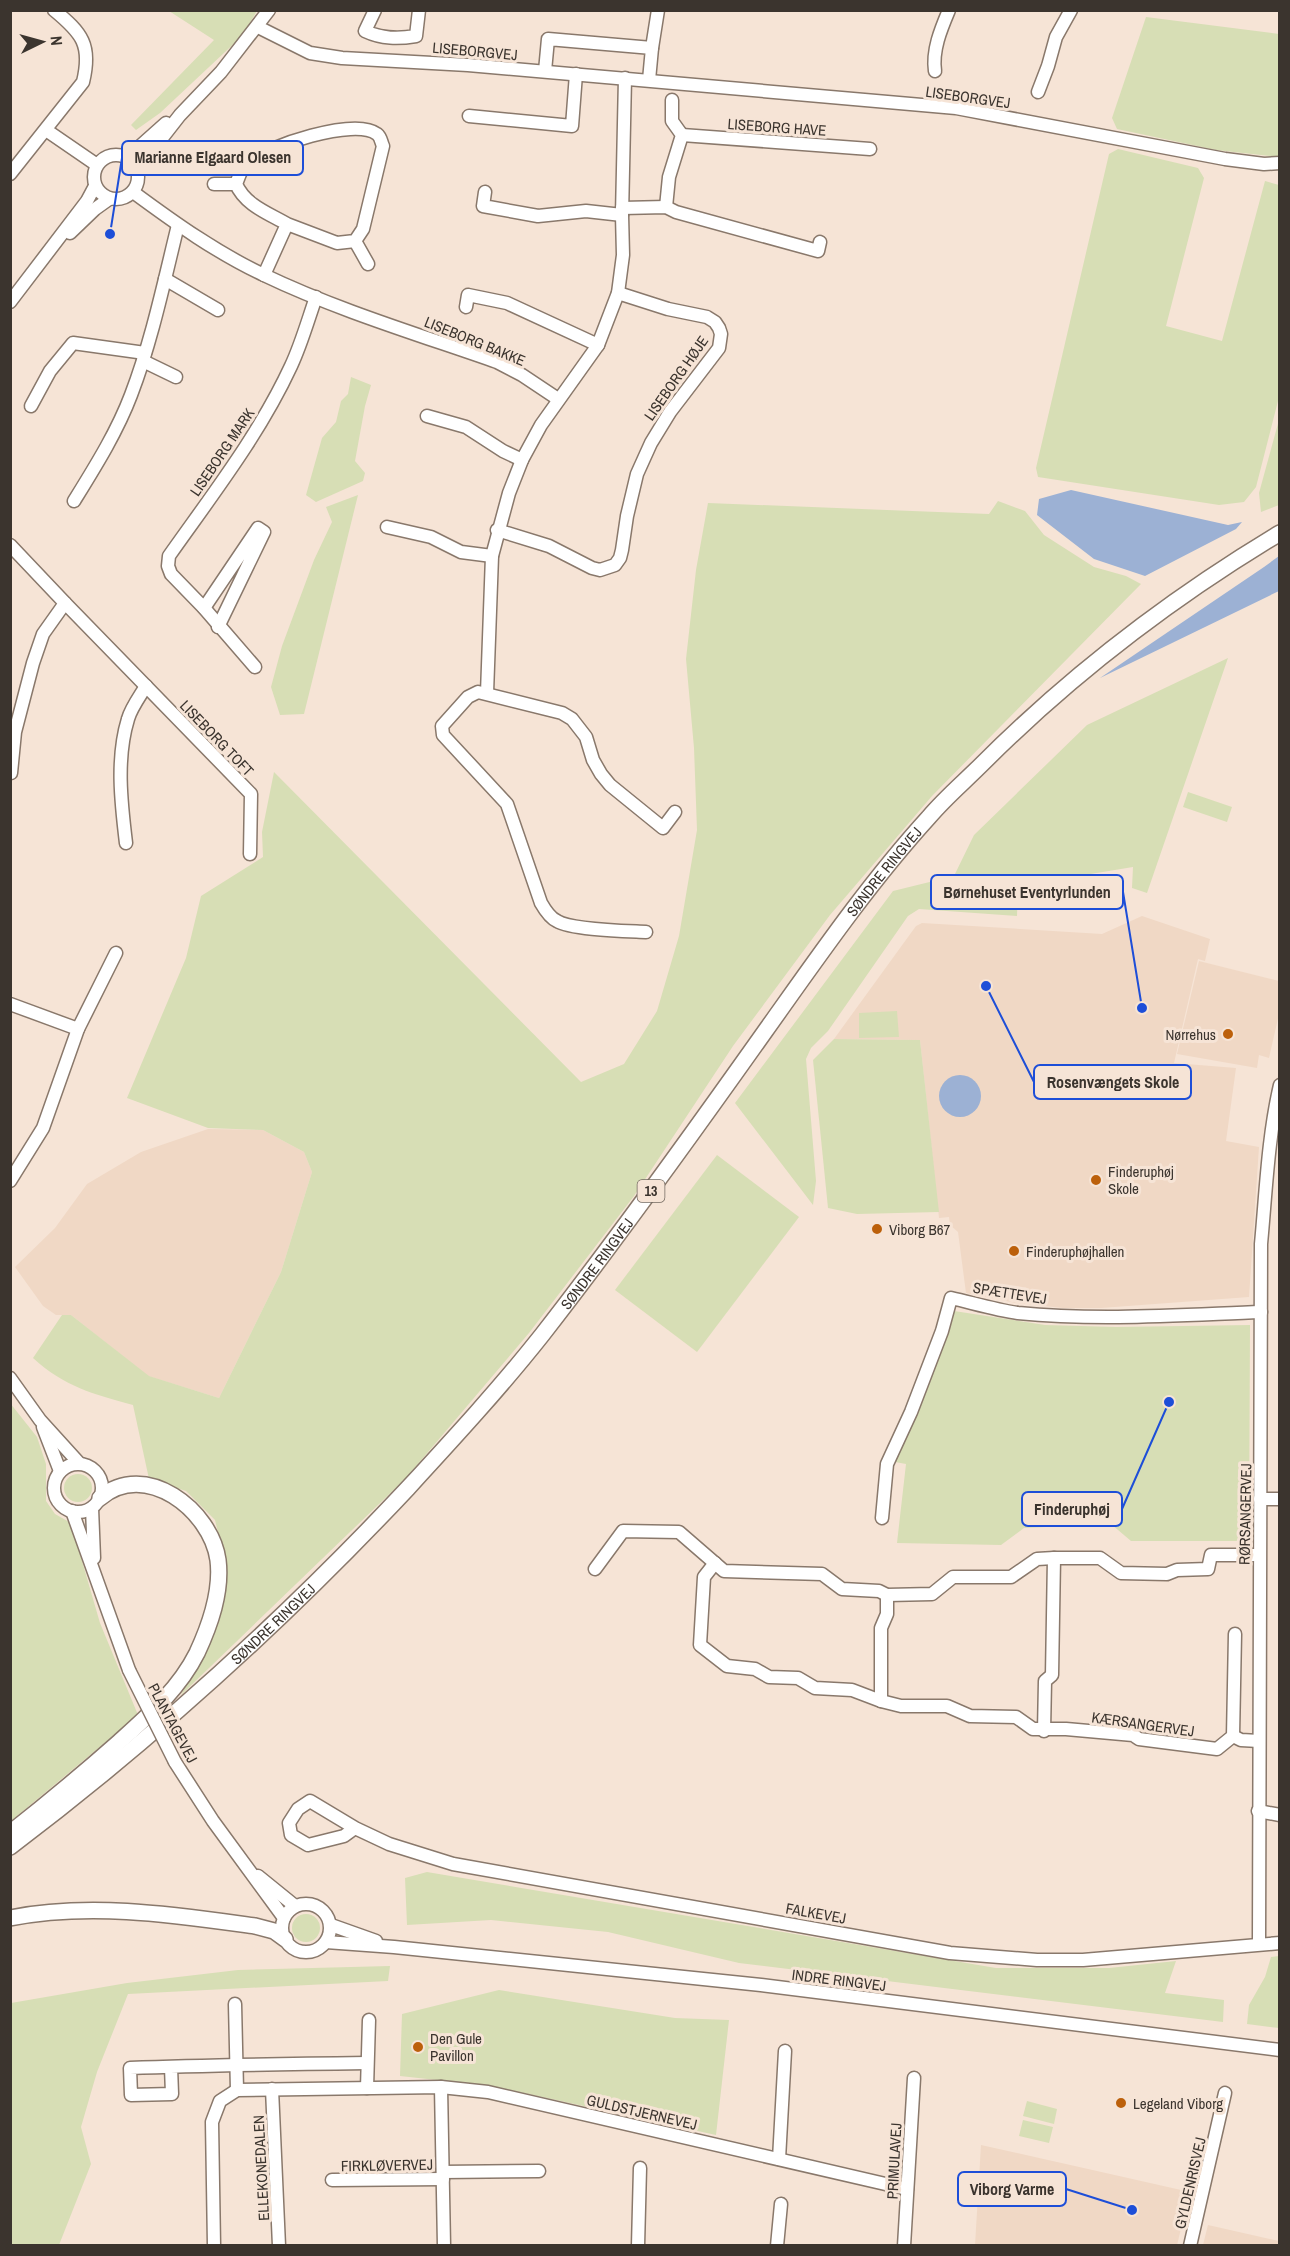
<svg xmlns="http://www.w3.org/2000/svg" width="1290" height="2256" font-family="'Archivo Narrow',sans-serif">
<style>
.built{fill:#f0d8c5}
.green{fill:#d7deb5}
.water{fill:#9cb1d4}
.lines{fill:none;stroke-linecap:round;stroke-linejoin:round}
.minor-casing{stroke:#89786b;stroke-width:15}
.major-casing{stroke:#89786b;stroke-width:18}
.minor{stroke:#fff;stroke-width:12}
.major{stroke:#fff;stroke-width:15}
.minor-bridge-casing{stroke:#89786b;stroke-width:15;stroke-linecap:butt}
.minor-bridge{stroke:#fff;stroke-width:12}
.poi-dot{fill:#bc600b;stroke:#f6e4d6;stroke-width:2}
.labels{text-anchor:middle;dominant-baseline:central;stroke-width:6;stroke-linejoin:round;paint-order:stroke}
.shield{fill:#f6e4d6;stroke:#736960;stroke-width:1.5}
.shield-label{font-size:14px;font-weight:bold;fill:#3b342e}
.street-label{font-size:15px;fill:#3b342e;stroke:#f6e4d6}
.poi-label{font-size:15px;fill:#3b342e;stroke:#f6e4d6;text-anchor:start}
.leader{fill:none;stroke:#1d4ed8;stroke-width:2}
.callout-dot{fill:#1d4ed8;stroke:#f6e4d6;stroke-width:2}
.callout{fill:#f6e4d6;stroke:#1d4ed8;stroke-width:2}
.callout-label{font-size:16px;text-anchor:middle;font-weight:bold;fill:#3b342e}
</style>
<rect width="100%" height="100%" fill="#f6e4d6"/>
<g class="built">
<path d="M1142 916 1210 939 1205 961 1198 959 1174 1063 1236 1068 1226 1141 1259 1147 1249 1297 1101 1308H1063L1016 1303 966 1293 958 1232 950 1225 949 1217 939 1218 920 1040 834 1039 916 926 922 923 1102 934Z"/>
<path d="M1199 961 1279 981V1014L1269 1058 1259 1055 1257 1068 1177 1054Z"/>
<path d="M208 1129 263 1130 304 1152 312 1172 281 1272 219 1398 148 1376 71 1315H56L43 1306 15 1267 55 1228 87 1184 141 1152Z"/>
<path d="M981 2145 1190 2192 1177 2245H975Z"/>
<path d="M1208 2225 1279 2241V2245H1203Z"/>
</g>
<g class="green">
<path d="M169 11H257L241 37 160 113 136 130 131 125 214 40Z"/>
<path d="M1146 17 1279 34V157L1216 150 1117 129 1112 118Z"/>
<path d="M1118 149 1198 168 1204 178 1166 326 1222 341 1265 181 1279 185V397L1256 487 1244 502 1219 505 1038 477 1036 468 1109 154Z"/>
<path d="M351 377 371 385 365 406 355 461 365 473 363 481 316 502 306 495 322 438 336 422 341 401 348 394Z"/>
<path d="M1279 420V505L1261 512 1259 493Z"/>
<path d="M358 495 304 714 280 715 271 687 282 646 314 560 332 522 326 507Z"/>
<path d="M998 501 1025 511 1044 535 1094 567 1126 576 1141 584 932 796 830 915 733 1046 634 1196 529 1333 406 1478 181 1695 208 1643 225 1561 215 1520 186 1491 149 1479 133 1405C93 1394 65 1387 33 1358L62 1315H71L149 1376 219 1398 281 1272 312 1172 304 1152 263 1130 208 1128 127 1098 186 958 201 896 263 857 262 832 274 772 581 1082 624 1064 657 1011 679 936 697 830 694 748 686 659 696 570 708 503 989 514Z"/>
<path d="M1228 658 1147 893 1132 888 1133 867 1018 886 1017 916 919 909 908 916 828 1031 811 1048 806 1059 816 1181 813 1205 735 1103 893 891 954 876 974 835 1087 725Z"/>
<path d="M1188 792 1232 807 1227 822 1183 807Z"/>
<path d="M897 1011 899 1037 859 1038V1013Z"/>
<path d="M834 1039 920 1040 939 1212 857 1214 828 1208 813 1060Z"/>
<path d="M717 1155 799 1217 697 1352 615 1290Z"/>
<path d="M954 1311 1045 1325 1116 1327 1250 1325 1249 1541H1131L1111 1524 1024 1528 1001 1545 897 1543 906 1464 895 1462Z"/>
<path d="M10 1403 37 1437 46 1464V1501L55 1514 71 1523 100 1623 138 1715 11 1821Z"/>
<circle cx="78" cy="1488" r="14"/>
<path d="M427 1872 996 1968H1109L1176 1961 1165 1993 1224 2000 1223 2022 739 1963 608 1932 491 1920 407 1925 405 1878Z"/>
<circle cx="306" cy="1928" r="14"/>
<path d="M1279 1956V2028L1247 2024 1249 2005 1265 1977 1271 1957Z"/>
<path d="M390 1966 388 1981 128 1994 97 2072 81 2127 91 2164 59 2245H11V2003L127 1983 238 1970Z"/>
<path d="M499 1990 675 2018 729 2020 716 2135 492 2086 400 2076 402 2014Z"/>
<path d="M1027 2101 1057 2109 1054 2124 1023 2116Z"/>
<path d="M1023 2120 1053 2127 1049 2143 1019 2136Z"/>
</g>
<g class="water">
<path d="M1071 490 1228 525 1242 522 1236 529 1145 576 1094 559 1037 515 1039 499Z"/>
<path d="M1279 556V591L1100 678 1264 567Z"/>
<circle cx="960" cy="1096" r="21"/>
</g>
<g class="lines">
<defs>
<g id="minor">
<path d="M375 10 365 31C382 39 398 39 416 36L419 10"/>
<path d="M258 27 310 53 342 58 468 65 956 108 1225 159 1264 164 1280 163"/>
<path d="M652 48 658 10"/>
<path d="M545 71 548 39 652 48 649 80"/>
<path d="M935 71C932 50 941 29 949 10"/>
<path d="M1038 92 1048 66 1056 37 1071 10"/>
<path d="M469 116 572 126 576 74"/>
<path d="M46 130 97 165"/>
<path d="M682 135 870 149"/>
<circle cx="116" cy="177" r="22"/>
<path d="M125 157 138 148 166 123"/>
<path d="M137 170 180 115 221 72 269 10"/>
<path d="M10 174 83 82C92 45 82 33 54 10"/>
<path d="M214 184H236"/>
<path d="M133 192C175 223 217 253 264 275 337 310 420 335 497 362L522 375 558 399"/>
<path d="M485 192 483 206 538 216 586 211 622 215"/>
<path d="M666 207 669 177 682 135 672 121V100"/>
<path d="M622 208 666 207 676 212 818 251 820 242"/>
<path d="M70 233 95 209 109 199"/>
<path d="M355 241 368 264"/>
<path d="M264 275 287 224 337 243 355 241 363 229 383 146C381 142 381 137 377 134 355 117 267 146 247 163 241 168 239 177 236 184 245 205 268 213 287 224"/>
<path d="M165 279 218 310"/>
<path d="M10 302 87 201 95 186"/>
<path d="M466 307 468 295 507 303 598 345"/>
<path d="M143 361 176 377"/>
<path d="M31 406 50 371 73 343 145 353"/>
<path d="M427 416 466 427 503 451 522 460"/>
<path d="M74 501C95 467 117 432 131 395 152 340 164 282 178 225"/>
<path d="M387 527 431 537 461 552 492 556"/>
<path d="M497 530 549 546 592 568 600 570 615 565 620 558 622 550 627 516 637 474 651 443 670 412 719 348 721 334 719 328 715 322 707 317 668 309 618 293"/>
<path d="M10 545 65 603 43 634 33 663 15 732 11 773"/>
<path d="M65 603 251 794 250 854"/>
<path d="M204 608 258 528 264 532 218 627"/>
<path d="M255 667 204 608 171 574 168 566 169 556C212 495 259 435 291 366 301 345 308 320 316 297"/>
<path d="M487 693 492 556 509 493 522 460 541 425 598 345 618 293 623 255 622 215 625 78"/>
<path d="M126 843C121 802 116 758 128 719 131 708 140 696 146 686"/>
<path d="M646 932C627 931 571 930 557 921 550 918 545 910 541 903L507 804 443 735 442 726 468 697 478 692 562 713 572 719 586 737 593 760 601 774 610 785 663 828 675 812"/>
<path d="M10 1004 78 1029"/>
<path d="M10 1181 43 1128 78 1029 116 953"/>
<path d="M10 1378 40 1420 79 1463"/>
<path d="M43 1427 60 1471"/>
<circle cx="78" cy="1488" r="24"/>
<path d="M1260 1499H1280"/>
<path d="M92 1508 94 1558"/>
<path d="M72 1511 129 1670"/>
<path d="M882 1518 887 1464 911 1412 942 1331 951 1298C973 1303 996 1310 1018 1313 1099 1321 1180 1315 1261 1312"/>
<path d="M715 1563 704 1577 700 1645 727 1666 755 1669 769 1677 798 1678 815 1688 852 1690 881 1701 901 1706H947L970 1716 1016 1717 1033 1729H1066L1133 1735 1139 1739 1217 1749 1233 1736 1235 1634"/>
<path d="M595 1569 623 1531 679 1532 724 1571 822 1574 842 1589 879 1591 887 1595 932 1594 953 1577H1011L1037 1559 1054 1558H1100L1121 1573 1167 1574 1177 1570 1208 1569 1211 1555H1259"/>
<path d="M881 1701V1628L887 1614V1595"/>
<path d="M1044 1731 1045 1681 1052 1675 1054 1558"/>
<path d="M1233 1736 1241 1740 1259 1741"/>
<path d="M175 1762 213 1821 284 1918"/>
<path d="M1258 1811 1280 1815"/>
<path d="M355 1828 344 1836 308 1845 291 1835 289 1823 298 1809 310 1801 355 1828 389 1844 453 1864 950 1953 1037 1960H1083L1280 1943"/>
<path d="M258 1876 295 1906"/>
<circle cx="306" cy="1928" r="24"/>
<path d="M331 1925 376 1941"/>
<path d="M326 1942 394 1947 761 1985 1280 2050"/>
<path d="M1259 1944 1261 1244C1266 1191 1268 1137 1280 1085"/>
<path d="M235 2004 237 2090"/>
<path d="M171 2067 172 2094 131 2095 130 2068C209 2065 288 2064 367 2063"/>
<path d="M441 2087 444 2246"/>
<path d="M367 2088 369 2020"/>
<path d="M272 2089 279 2246"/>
<path d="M779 2159 785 2051"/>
<path d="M443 2172 539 2171"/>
<path d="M332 2180 443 2179"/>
<path d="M214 2246 212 2122 220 2101 237 2090 441 2087 488 2092 907 2189"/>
<path d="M638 2246 640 2168"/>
<path d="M777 2246 781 2204"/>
<path d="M904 2246 914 2078"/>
<path d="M1190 2246 1225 2093"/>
</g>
<g id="major">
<path d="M10 1833C48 1803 84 1773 119 1742 149 1715 179 1689 197 1653 210 1625 222 1592 218 1560 211 1510 145 1459 100 1498"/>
<path id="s1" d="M10 1847C153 1739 286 1618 408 1488 454 1438 500 1388 542 1335 620 1235 693 1133 766 1030 818 957 869 883 929 817 945 798 964 782 981 765 1072 674 1170 599 1280 533"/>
<path d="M10 1918C91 1902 175 1915 255 1926L274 1931 285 1939"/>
</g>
</defs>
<use href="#minor" class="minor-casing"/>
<use href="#major" class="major-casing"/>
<use href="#minor" class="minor"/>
<use href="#major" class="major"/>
<defs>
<path id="minor-bridge" d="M129 1670 175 1762"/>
</defs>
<use href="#minor-bridge" class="minor-bridge-casing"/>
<use href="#minor-bridge" class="minor-bridge"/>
</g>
<g class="poi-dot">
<circle cx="1228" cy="1034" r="6"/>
<circle cx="1096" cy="1180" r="6"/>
<circle cx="877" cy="1229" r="6"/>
<circle cx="1014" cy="1251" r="6"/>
<circle cx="418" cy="2047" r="6"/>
<circle cx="1121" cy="2103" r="6"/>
</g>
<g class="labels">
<rect class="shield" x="637.5" y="1180" width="27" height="22" rx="4.5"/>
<g class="shield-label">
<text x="651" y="1191">13</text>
</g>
<g class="street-label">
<text transform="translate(475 51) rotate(5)">LISEBORGVEJ</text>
<text transform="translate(968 97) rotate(8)">LISEBORGVEJ</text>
<text transform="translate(777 127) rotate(4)">LISEBORG HAVE</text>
<text transform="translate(475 341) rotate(22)">LISEBORG BAKKE</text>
<text transform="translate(676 378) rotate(-55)">LISEBORG HØJE</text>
<text transform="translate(222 452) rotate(-56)">LISEBORG MARK</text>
<text transform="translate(217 738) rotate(46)">LISEBORG TOFT</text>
<text stroke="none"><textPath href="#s1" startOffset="1316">SØNDRE RINGVEJ</textPath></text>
<text stroke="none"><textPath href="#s1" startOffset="830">SØNDRE RINGVEJ</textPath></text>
<text transform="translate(1010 1293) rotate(9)">SPÆTTEVEJ</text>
<text transform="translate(1245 1514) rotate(-89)">RØRSANGERVEJ</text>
<text stroke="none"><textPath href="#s1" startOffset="345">SØNDRE RINGVEJ</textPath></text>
<text transform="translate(173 1723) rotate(62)">PLANTAGEVEJ</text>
<text transform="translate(1143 1724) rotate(8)">KÆRSANGERVEJ</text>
<text transform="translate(816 1913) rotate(10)">FALKEVEJ</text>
<text transform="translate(839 1980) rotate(7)">INDRE RINGVEJ</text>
<text transform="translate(642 2112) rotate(13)">GULDSTJERNEVEJ</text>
<text transform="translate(894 2161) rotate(-87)">PRIMULAVEJ</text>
<text transform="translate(387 2165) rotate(-1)">FIRKLØVERVEJ</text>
<text transform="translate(261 2168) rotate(-93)">ELLEKONEDALEN</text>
<text transform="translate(1190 2183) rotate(-77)">GYLDENRISVEJ</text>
</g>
<g class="poi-label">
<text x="1216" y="1034" text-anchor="end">Nørrehus</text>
<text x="1108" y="1171">Finderuphøj<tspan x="1108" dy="17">Skole</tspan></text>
<text x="889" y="1229">Viborg B67</text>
<text x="1026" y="1251">Finderuphøjhallen</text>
<text x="430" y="2038">Den Gule<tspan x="430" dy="17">Pavillon</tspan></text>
<text x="1133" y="2103">Legeland Viborg</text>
</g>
</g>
<path class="leader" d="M110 234L122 158M1142 1008L1123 892M986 986L1034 1082M1169 1402L1122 1509M1132 2210L1066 2189"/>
<g class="callout-dot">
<circle cx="110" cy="234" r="6"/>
<circle cx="1142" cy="1008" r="6"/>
<circle cx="986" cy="986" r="6"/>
<circle cx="1169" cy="1402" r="6"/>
<circle cx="1132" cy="2210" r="6"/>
</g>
<g class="callout">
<rect x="122" y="141" width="181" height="34" rx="6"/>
<rect x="931" y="875" width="192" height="34" rx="6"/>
<rect x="1034" y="1065" width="157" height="34" rx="6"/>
<rect x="1022" y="1492" width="100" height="34" rx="6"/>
<rect x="958" y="2172" width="108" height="34" rx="6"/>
</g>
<g class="callout-label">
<text x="213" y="163">Marianne Elgaard Olesen</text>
<text x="1027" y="898">Børnehuset Eventyrlunden</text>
<text x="1113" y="1088">Rosenvængets Skole</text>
<text x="1072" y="1515">Finderuphøj</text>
<text x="1012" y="2195">Viborg Varme</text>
</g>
<rect width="1290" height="2256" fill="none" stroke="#3b342e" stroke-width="24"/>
<g transform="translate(42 42) rotate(85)" stroke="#f6e4d6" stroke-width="4.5" paint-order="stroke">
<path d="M0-4.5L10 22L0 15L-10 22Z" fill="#3b342e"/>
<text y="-9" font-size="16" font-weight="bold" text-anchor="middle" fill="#3b342e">N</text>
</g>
</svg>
